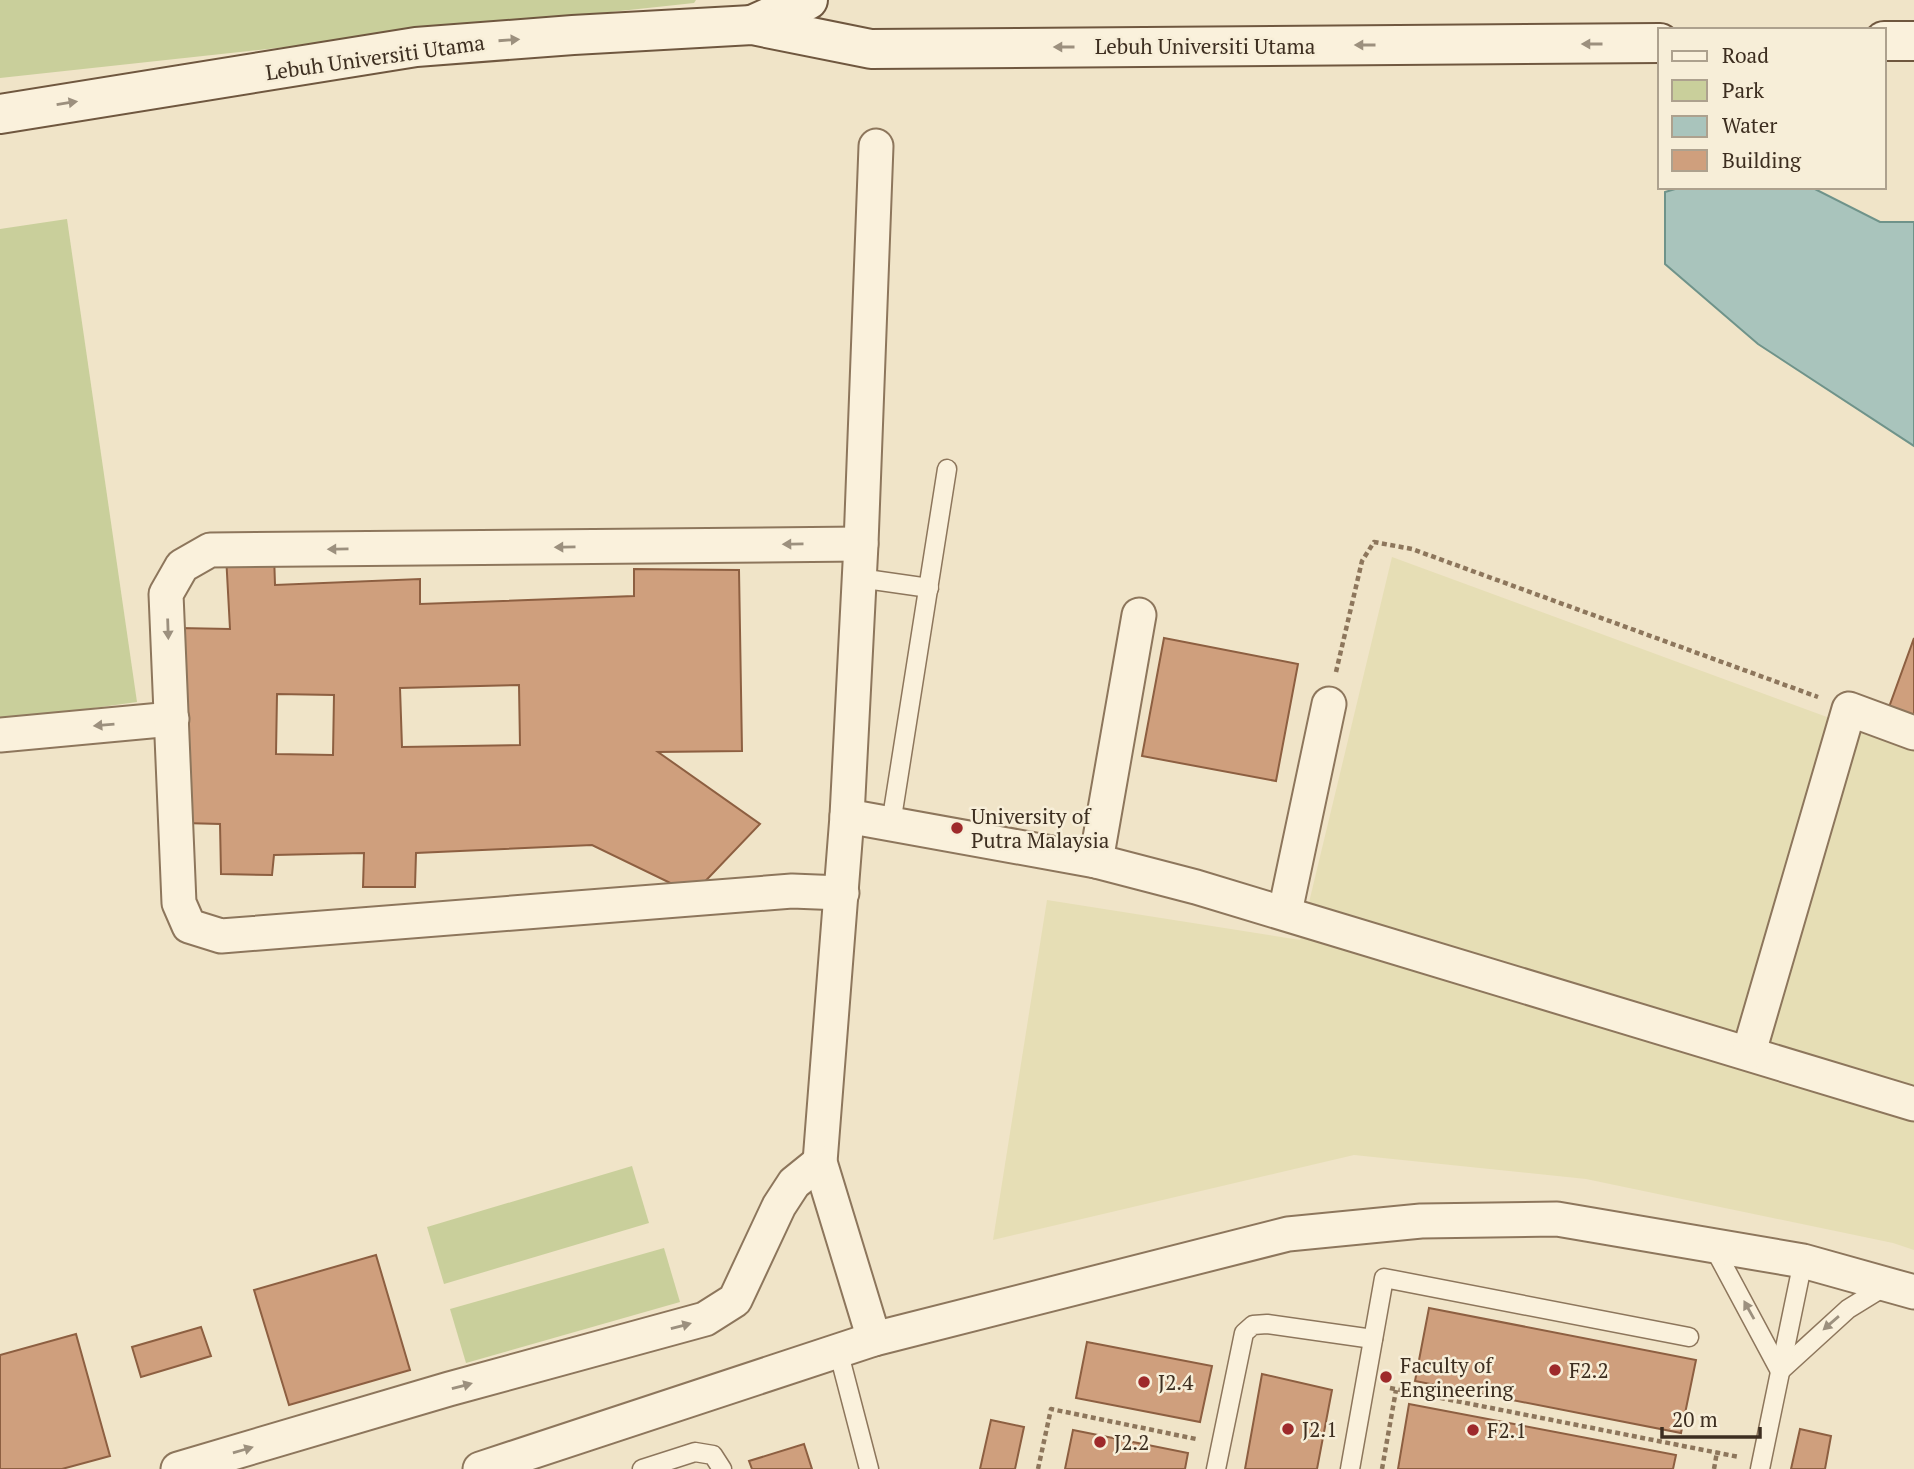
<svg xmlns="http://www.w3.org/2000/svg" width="1914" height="1469" font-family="'PT Serif',serif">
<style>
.farmland{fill:#e6deb5}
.green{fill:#c9cf9b}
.water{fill:#a9c4bc;stroke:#6f938a;stroke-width:2}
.building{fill:#cf9f7d;stroke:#8d5f41;stroke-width:2;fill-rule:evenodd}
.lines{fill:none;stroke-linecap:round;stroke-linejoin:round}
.lane-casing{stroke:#8d765c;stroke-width:21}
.street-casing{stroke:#8d765c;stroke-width:37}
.secondary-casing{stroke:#6f573f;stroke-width:42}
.path{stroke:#8d765c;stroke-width:4.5;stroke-dasharray:5 3.5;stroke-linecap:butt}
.lane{stroke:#faf1dc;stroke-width:18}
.street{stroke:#faf1dc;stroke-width:33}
.secondary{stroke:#faf1dc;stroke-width:38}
.oneway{fill:#9c907e}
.poi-dot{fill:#9e2a2b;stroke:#f7eed8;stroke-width:2.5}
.labels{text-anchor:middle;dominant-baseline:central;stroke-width:5;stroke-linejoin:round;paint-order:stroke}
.street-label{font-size:21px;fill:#3d2e20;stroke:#f7eed8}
.poi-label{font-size:21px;fill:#3d2e20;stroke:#f7eed8;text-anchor:start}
</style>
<rect width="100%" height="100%" fill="#f0e4c8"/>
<path class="farmland" d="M1392 557 1914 749V1250L1893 1243 1586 1179 1354 1155 993 1240 1047 900 1300 940Z"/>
<g class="green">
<path d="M0 0H696L694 3 0 78Z"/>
<path d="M67 219 137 702 0 721V229Z"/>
<path d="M632 1166 649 1223 444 1284 427 1227Z"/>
<path d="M664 1248 680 1302 466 1363 450 1309Z"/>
</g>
<path class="water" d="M1682 187H1811L1880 222H1914V446L1758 344 1665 264V192Z"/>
<g class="building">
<path d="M274 554 275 585 420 579V604L634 596V569L739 570 742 751 658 752 760 824 693 894 592 845 416 853 415 887H363L364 853 274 855 272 875 221 874 220 824 184 823 180 628 230 629 226 555ZM519 685 520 745 402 747 400 688ZM277 694 334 695 333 755 276 754Z"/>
<path d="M1164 638 1298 664 1276 781 1142 756Z"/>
<path d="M1914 638V719L1888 710Z"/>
<path d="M376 1255 410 1370 289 1405 254 1290Z"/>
<path d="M1429 1308 1696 1360 1681 1433 1415 1381Z"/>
<path d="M201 1327 211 1356 141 1377 132 1347Z"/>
<path d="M76 1334 110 1456 62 1469H0V1355Z"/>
<path d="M1087 1342 1212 1366 1200 1422 1076 1398Z"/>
<path d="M1262 1374 1332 1390 1317 1469H1245Z"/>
<path d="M1409 1404 1676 1455 1673 1469H1398Z"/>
<path d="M991 1420 1024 1427 1015 1469H980Z"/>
<path d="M1800 1429 1831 1436 1825 1469H1791Z"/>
<path d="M1073 1430 1188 1453 1185 1469H1065Z"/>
<path d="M804 1444 812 1469H752L749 1461Z"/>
</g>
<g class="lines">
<defs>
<g id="lane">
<path d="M859 578 929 588"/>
<path d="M891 824 947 469"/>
<path d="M1713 1246 1780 1371"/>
<path d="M838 1350 869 1469"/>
<path d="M1780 1371 1848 1309 1887 1285"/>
<path d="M642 1469 695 1452 713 1455 722 1469"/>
<path d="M1216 1469 1244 1333 1253 1325 1267 1324 1373 1339"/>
<path d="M1350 1469 1384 1278 1689 1337"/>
<path d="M1760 1469 1803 1261"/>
</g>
<g id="street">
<path d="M0 735 172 719"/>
<path d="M847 816 1096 861 1196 887 1914 1104"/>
<path d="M1096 861 1139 615"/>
<path d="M842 893 792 891 221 936 189 926 179 903 166 594 182 566 210 550 861 544"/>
<path d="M1285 912 1329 704"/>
<path d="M1749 1052 1849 709 1914 733"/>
<path d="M874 1339 820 1162 847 816 861 544 876 146"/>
<path d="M178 1469 449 1389 705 1319 735 1300 779 1206 794 1183 820 1162"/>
<path d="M480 1469 874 1339 1288 1234 1421 1221 1557 1219 1803 1261 1914 1292"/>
</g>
<g id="secondary">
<path d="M752 25 808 0"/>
<path d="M1884 41H1914"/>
<path d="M0 114 416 47 573 35 752 25 871 49 1660 43"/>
</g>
</defs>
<use href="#lane" class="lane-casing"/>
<use href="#street" class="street-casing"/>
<use href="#secondary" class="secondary-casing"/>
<g class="path">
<path d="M1336 672 1362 561 1374 542 1412 549 1818 697"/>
<path d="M1390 1388 1739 1457"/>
<path d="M1038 1469 1051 1409 1196 1439"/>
<path d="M1382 1469 1396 1390"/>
<path d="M1714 1469 1717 1452"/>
</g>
<use href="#lane" class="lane"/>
<use href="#street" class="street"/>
<use href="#secondary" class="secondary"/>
</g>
<defs><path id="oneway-solid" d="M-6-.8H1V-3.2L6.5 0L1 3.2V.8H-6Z" transform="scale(1.75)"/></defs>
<g class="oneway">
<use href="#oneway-solid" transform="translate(509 40) rotate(-4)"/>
<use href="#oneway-solid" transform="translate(1592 44) rotate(180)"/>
<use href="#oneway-solid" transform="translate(1365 45) rotate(180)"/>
<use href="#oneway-solid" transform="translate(1064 47) rotate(180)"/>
<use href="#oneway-solid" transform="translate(67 103) rotate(-9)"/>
<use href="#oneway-solid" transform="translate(793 544) rotate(179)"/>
<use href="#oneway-solid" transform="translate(565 547) rotate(179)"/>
<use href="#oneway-solid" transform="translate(338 549) rotate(179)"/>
<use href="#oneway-solid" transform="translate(168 629) rotate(88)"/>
<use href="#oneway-solid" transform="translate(104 725) rotate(175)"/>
<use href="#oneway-solid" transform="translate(1749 1310) rotate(-119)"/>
<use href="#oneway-solid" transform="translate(1831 1323) rotate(139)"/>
<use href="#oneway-solid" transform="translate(681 1326) rotate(-15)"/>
<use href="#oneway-solid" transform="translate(462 1386) rotate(-15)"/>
<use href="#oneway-solid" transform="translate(243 1450) rotate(-16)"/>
</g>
<g class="poi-dot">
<circle cx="957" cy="828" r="7"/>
<circle cx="1555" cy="1370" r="7"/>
<circle cx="1386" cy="1377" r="7"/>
<circle cx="1144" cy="1382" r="7"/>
<circle cx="1288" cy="1429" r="7"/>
<circle cx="1473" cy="1430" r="7"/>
<circle cx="1100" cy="1442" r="7"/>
</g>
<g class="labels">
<g class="street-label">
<text x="1205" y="46">Lebuh Universiti Utama</text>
<text transform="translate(375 57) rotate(-8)">Lebuh Universiti Utama</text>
</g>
<g class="poi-label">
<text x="971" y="816">University of<tspan x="971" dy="24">Putra Malaysia</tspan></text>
<text x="1400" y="1365">Faculty of<tspan x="1400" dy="24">Engineering</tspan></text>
<text x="1569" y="1370">F2.2</text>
<text x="1158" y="1382">J2.4</text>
<text x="1302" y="1429">J2.1</text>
<text x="1487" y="1430">F2.1</text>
<text x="1114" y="1442">J2.2</text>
</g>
</g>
<rect x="1658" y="28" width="228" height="161" fill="#f7eed8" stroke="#ada18e" stroke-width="2"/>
<rect x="1672" y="51" width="35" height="10" fill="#faf1dc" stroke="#ada18e" stroke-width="2"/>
<text x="1722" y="63" font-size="21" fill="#3d2e20">Road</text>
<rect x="1672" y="80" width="35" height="21" fill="#c9cf9b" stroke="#ada18e" stroke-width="2"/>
<text x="1722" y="98" font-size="21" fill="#3d2e20">Park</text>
<rect x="1672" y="116" width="35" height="21" fill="#a9c4bc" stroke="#ada18e" stroke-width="2"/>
<text x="1722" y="133" font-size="21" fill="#3d2e20">Water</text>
<rect x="1672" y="150" width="35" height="21" fill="#cf9f7d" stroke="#ada18e" stroke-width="2"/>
<text x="1722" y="168" font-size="21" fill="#3d2e20">Building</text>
<path d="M1662 1427v10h98v-10" fill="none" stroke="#3d2e20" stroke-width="3.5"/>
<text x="1672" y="1427" font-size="21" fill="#3d2e20" stroke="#f7eed8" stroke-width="5" paint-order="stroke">20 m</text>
</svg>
